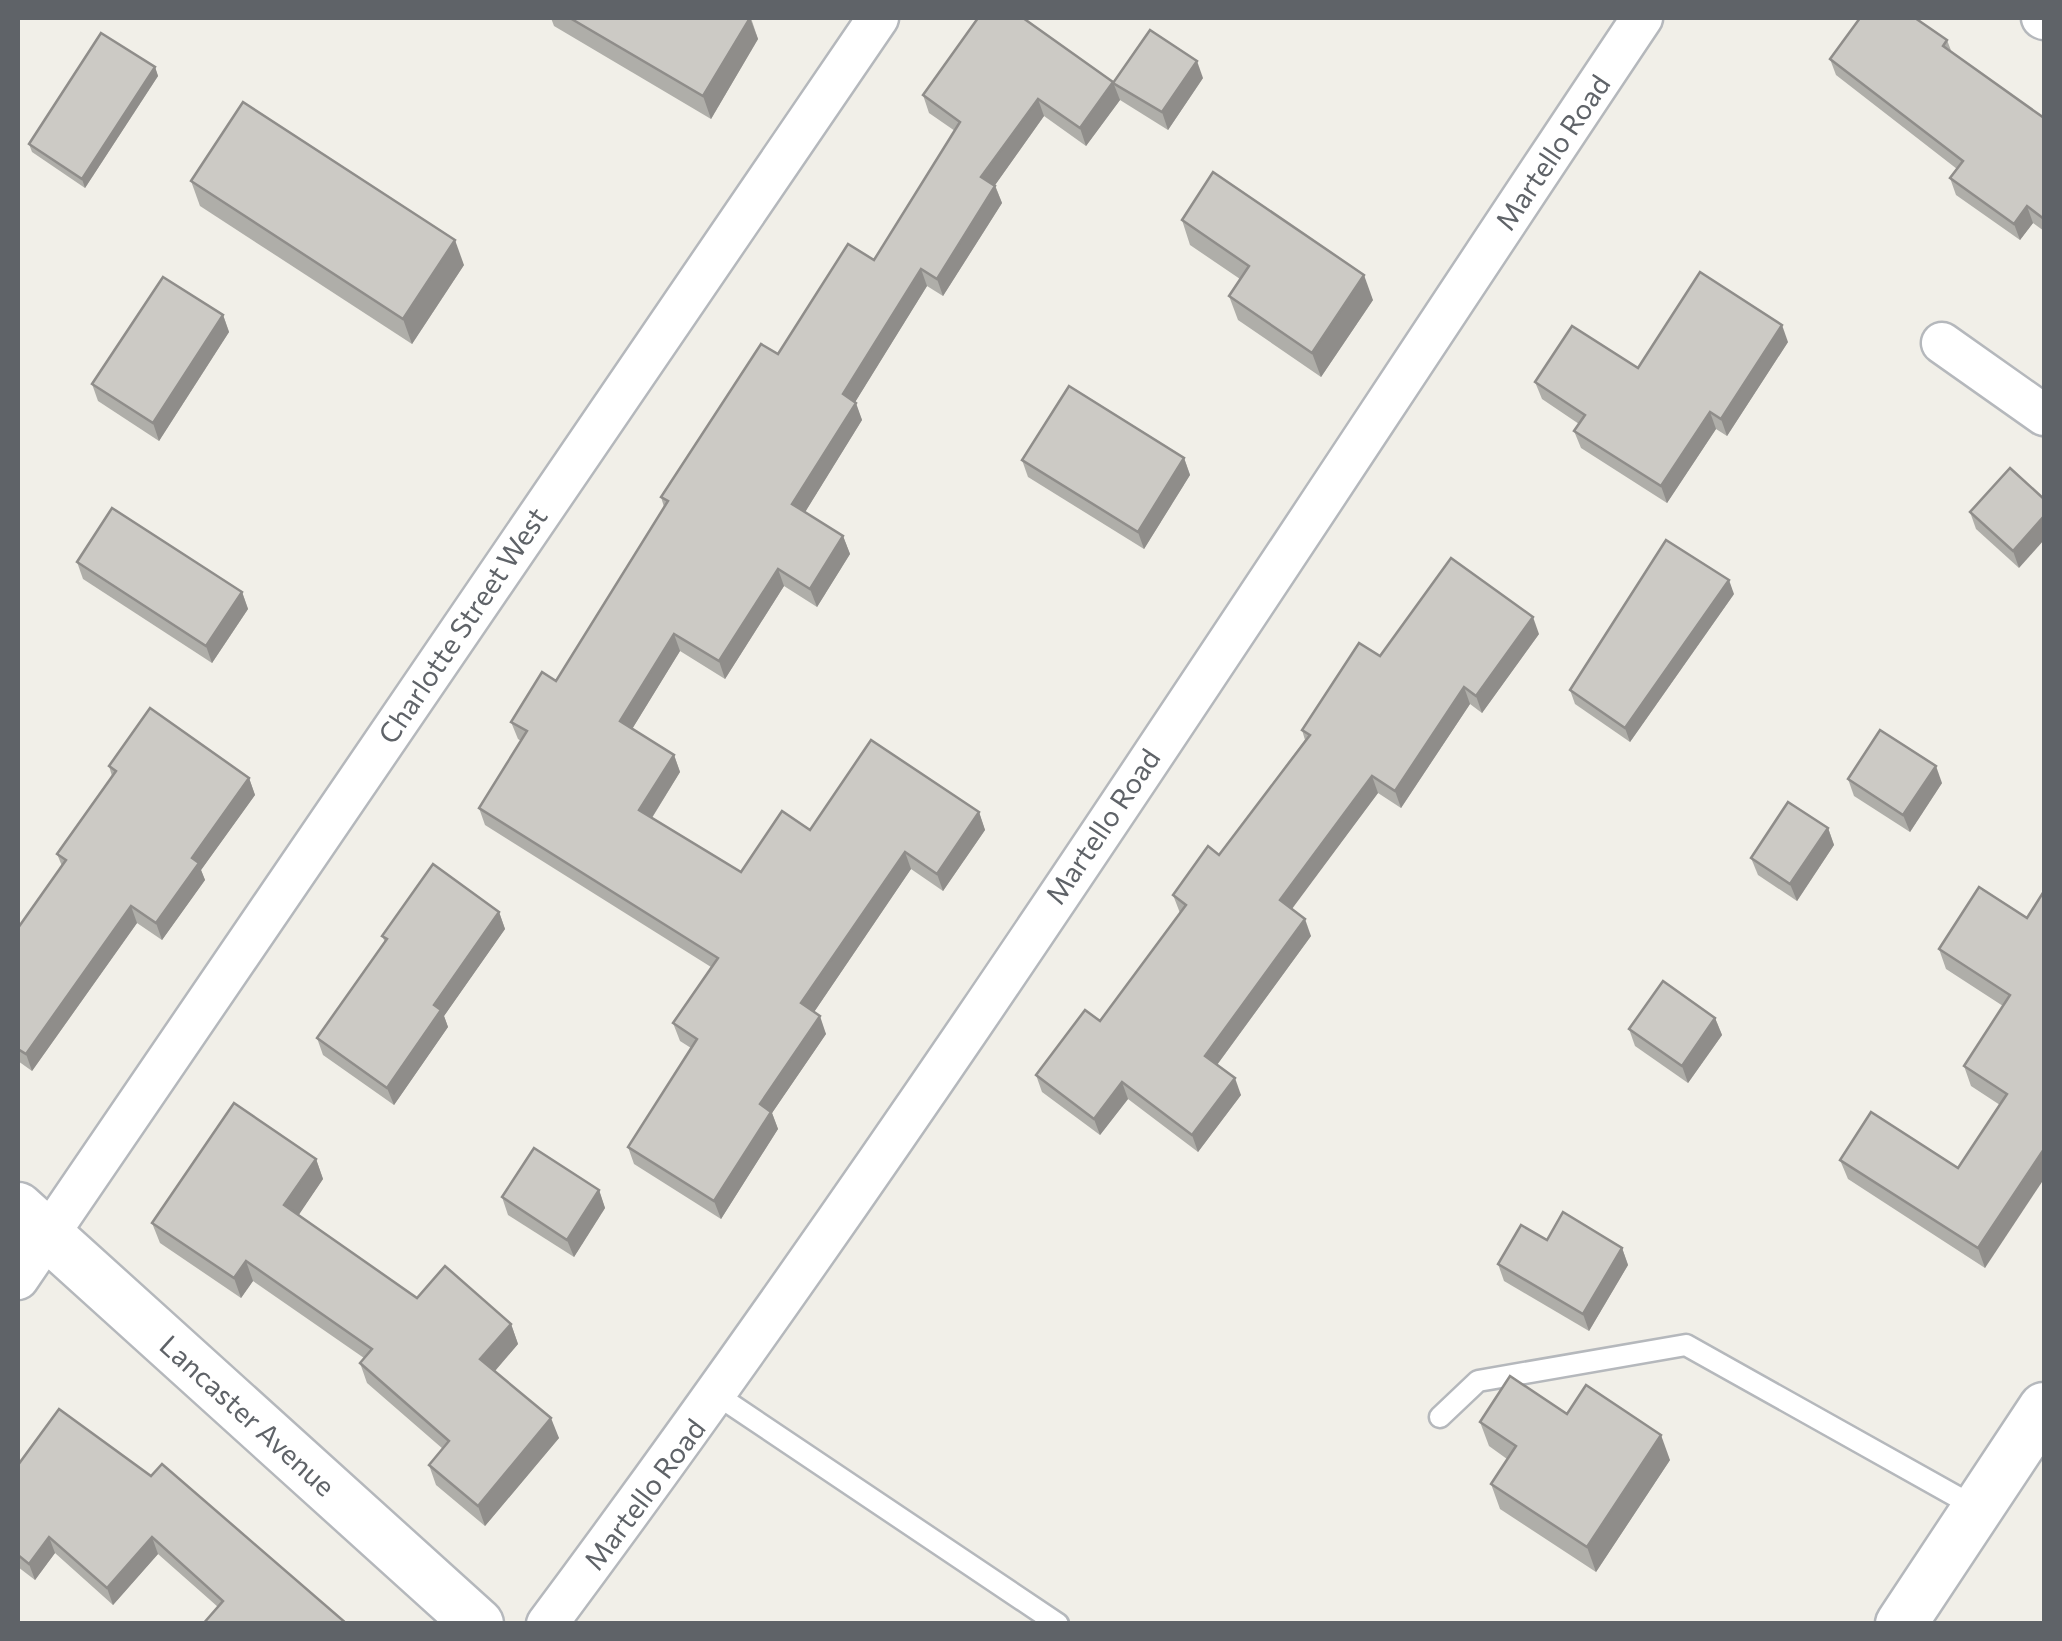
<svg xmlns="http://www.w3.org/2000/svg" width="2062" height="1641" font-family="Commissioner,sans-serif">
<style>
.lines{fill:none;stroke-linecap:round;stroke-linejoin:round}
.service-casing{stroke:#b5b8bc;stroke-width:25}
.minor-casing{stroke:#b5b8bc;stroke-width:45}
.tertiary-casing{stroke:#b5b8bc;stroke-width:55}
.service{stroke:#fff;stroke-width:20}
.minor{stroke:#fff;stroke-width:40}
.tertiary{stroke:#fff;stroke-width:50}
.wall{fill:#afaea9}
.shaded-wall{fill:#8f8d8a}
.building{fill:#cccac5;stroke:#8f8d8a;stroke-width:2.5}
.labels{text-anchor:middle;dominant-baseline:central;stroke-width:8;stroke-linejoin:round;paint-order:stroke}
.street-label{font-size:28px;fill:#5f6368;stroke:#fff}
</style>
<rect width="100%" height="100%" fill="#f1efe8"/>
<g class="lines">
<defs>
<g id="service">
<path d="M717 1395 1058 1624"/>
<path d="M1440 1417 1478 1381 1686 1345 1977 1508"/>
</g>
<g id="minor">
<path d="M2042 18 2044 19"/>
<path d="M1942 343 2044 415"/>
<path d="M18 1279 878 18"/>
<path d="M547 1624C934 1104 1282 556 1642 18"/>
</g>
<g id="tertiary">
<path d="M18 1208 478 1624"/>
<path d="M1901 1624 2044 1408"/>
</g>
</defs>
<use href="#service" class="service-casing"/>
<use href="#minor" class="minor-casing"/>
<use href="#tertiary" class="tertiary-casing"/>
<use href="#service" class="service"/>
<use href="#minor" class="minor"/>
<use href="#tertiary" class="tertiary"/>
</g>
<g class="wall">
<path d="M551 18H751L758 39 711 119 554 26Z"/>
<path d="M1947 40 1952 53 2044 118V231L2033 223 2020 240 1956 195 1950 178 1957 169 1836 75 1830 59Z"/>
<path d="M155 67 158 76 85 188 32 152 29 144Z"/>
<path d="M1203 78 1168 130 1120 100 1086 146 1044 116 995 185 1002 203 943 296 927 286 855 402 862 420 805 512 843 536 850 554 817 607 784 586 725 679 680 651 632 729 674 755 680 772 652 818 741 872 810 830 979 812 985 830 943 891 911 869 814 1012 826 1034 772 1113 778 1129 721 1219 634 1164 628 1147 691 1048 680 1041 673 1023 711 967 485 825 479 808 521 741 518 739 511 722 556 681 664 507 661 497 778 354 874 260 955 131 929 113 923 95Z"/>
<path d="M191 181 464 265 412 344 200 206Z"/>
<path d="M1182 220 1373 300 1321 377 1238 320 1229 296 1240 279 1190 245Z"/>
<path d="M223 315 229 332 159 441 98 401 92 384Z"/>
<path d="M1788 342 1727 436 1716 429 1667 503 1581 448 1574 431 1579 424 1542 399 1535 382 1638 368Z"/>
<path d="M1184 458 1190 475 1144 549 1028 477 1022 460Z"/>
<path d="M2010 468 2019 568 1976 529 1970 512Z"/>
<path d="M77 562 242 592 248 609 212 663 83 579Z"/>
<path d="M1734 594 1630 742 1575 704 1570 690Z"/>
<path d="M1539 634 1482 713 1470 704 1401 808 1378 793 1291 909 1311 936 1217 1065 1241 1095 1198 1152 1128 1099 1100 1135 1042 1092 1036 1075 1100 1021 1180 913 1173 895 1219 855 1305 740 1302 730 1380 656Z"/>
<path d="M109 766 249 778 255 795 201 870 205 880 162 940 137 923 32 1071 18 1061V928L62 866 57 854 112 776Z"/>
<path d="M1848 779 1942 783 1910 832 1854 796Z"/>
<path d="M1828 828 1834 845 1797 901 1758 875 1751 858Z"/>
<path d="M2044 891 1985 1268 1848 1179 1840 1160 1958 1168 2000 1105 1971 1086 1964 1066 2003 1006 1946 969 1939 949 2027 918Z"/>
<path d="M499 912 505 929 444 1016 448 1027 394 1105 323 1055 317 1038 385 942 382 936Z"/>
<path d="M1715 1018 1722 1035 1688 1083 1635 1046 1629 1029Z"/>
<path d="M316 1159 323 1179 298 1215 417 1298 511 1324 518 1344 495 1371 559 1438 485 1526 436 1485 429 1465 443 1449 367 1383 360 1363 364 1358 253 1281 241 1298 160 1243 152 1223Z"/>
<path d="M599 1190 605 1208 574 1257 508 1215 502 1197Z"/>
<path d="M1547 1240 1622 1248 1628 1265 1589 1331 1504 1281 1498 1264Z"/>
<path d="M1567 1414 1670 1460 1596 1572 1500 1509 1491 1484 1507 1459 1489 1446 1480 1422Z"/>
<path d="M18 1465 347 1624 218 1607 158 1554 113 1605 55 1553 35 1580 18 1567Z"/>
</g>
<g class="shaded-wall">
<path d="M750 18 758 39 711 119 703 96Z"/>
<path d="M1197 61 1203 78 1168 130 1162 112Z"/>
<path d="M155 67 158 76 85 188 82 179Z"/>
<path d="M1113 82 1120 100 1086 146 1080 128Z"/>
<path d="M1038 99 1044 116 988 195 981 177Z"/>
<path d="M995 186 1002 203 943 296 937 279Z"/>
<path d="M2027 206 2033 223 2020 240 2014 224Z"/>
<path d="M455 240 464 265 412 344 403 319Z"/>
<path d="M921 269 927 286 849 412 843 394Z"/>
<path d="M1364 275 1373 300 1321 377 1312 353Z"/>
<path d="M223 315 229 332 159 441 153 423Z"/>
<path d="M1782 325 1788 342 1727 436 1721 419Z"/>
<path d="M856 403 862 420 799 522 792 504Z"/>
<path d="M1710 412 1716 429 1667 503 1661 486Z"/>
<path d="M1184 458 1190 475 1144 549 1138 532Z"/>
<path d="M2044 516V540L2019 568 2013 551Z"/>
<path d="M843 536 850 554 817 607 810 589Z"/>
<path d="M778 569 784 586 725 679 719 661Z"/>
<path d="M1729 580 1734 594 1630 742 1625 728Z"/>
<path d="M242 592 248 609 212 663 206 646Z"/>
<path d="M1533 617 1539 634 1482 713 1476 696Z"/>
<path d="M674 634 680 651 626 739 620 721Z"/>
<path d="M1464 687 1470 704 1401 808 1395 791Z"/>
<path d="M674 755 680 772 646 827 639 810Z"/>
<path d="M1936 766 1942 783 1910 832 1903 815Z"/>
<path d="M1372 776 1378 793 1286 917 1280 900Z"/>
<path d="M249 778 255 795 201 870 205 880 162 940 156 923 192 858Z"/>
<path d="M979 812 985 830 943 891 937 874Z"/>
<path d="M1828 828 1834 845 1797 901 1790 884Z"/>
<path d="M905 852 911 869 808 1021 801 1003Z"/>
<path d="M131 906 137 923 32 1071 26 1054Z"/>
<path d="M499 912 505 929 444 1016 448 1027 394 1105 387 1088 434 1005Z"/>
<path d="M1305 919 1311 936 1211 1073 1205 1056Z"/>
<path d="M820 1016 826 1034 772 1113 778 1129 721 1219 714 1201 760 1104Z"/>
<path d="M1715 1018 1722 1035 1688 1083 1682 1066Z"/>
<path d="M1235 1078 1241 1095 1198 1152 1192 1135Z"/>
<path d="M1122 1082 1128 1099 1100 1135 1094 1119Z"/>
<path d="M2044 1149V1179L1985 1268 1978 1248Z"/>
<path d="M316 1159 323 1179 292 1225 284 1205Z"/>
<path d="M599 1190 605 1208 574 1257 567 1240Z"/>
<path d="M1622 1248 1628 1265 1589 1331 1583 1314Z"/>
<path d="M246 1261 253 1281 241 1298 234 1278Z"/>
<path d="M511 1324 518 1344 488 1379 480 1359Z"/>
<path d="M551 1418 559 1438 485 1526 478 1506Z"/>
<path d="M1661 1435 1670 1460 1596 1572 1587 1547Z"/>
<path d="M49 1537 55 1553 35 1580 29 1564Z"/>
<path d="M152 1537 158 1554 113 1605 107 1588Z"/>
</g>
<g class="building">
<path d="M570 18H750L703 96Z"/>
<path d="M978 18H1023L1113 82 1080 128 1038 99 981 177 995 186 937 279 921 269 843 394 856 403 792 504 843 536 810 589 778 569 719 661 674 634 620 721 674 755 639 810 741 872 782 811 810 830 871 740 979 812 937 874 905 852 801 1003 820 1016 760 1104 771 1112 714 1201 628 1147 697 1039 673 1023 718 958 479 808 527 731 511 722 542 672 556 681 668 501 661 497 761 344 778 354 848 244 874 260 960 122 923 95Z"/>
<path d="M1860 18H1915L1947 40 1943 46 2044 118V219L2027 206 2014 224 1950 178 1963 161 1830 59Z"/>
<path d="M1150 30 1197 61 1162 112 1113 83Z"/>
<path d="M101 33 155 67 82 179 29 144Z"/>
<path d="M243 102 455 240 403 319 191 181Z"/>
<path d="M1213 172 1364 275 1312 353 1229 296 1249 266 1182 220Z"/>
<path d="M1700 272 1782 325 1721 419 1710 412 1661 486 1574 431 1585 415 1535 382 1572 326 1638 368Z"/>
<path d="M163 277 223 315 153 423 92 384Z"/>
<path d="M1069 386 1184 458 1138 532 1022 460Z"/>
<path d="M2010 468 2044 499V516L2013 551 1970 512Z"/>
<path d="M112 508 242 592 206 646 77 562Z"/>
<path d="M1666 540 1729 580 1625 728 1570 690Z"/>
<path d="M1451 558 1533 617 1476 696 1464 687 1395 791 1372 776 1280 900 1305 919 1205 1056 1235 1078 1192 1135 1122 1082 1094 1119 1036 1075 1085 1010 1100 1021 1186 905 1173 895 1208 846 1219 855 1310 735 1302 730 1359 643 1380 656Z"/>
<path d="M150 708 249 778 192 858 199 863 156 923 131 906 26 1054 18 1049V928L66 860 57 854 116 771 109 766Z"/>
<path d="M1880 730 1936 766 1903 815 1848 779Z"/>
<path d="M1788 802 1828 828 1790 884 1751 858Z"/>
<path d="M433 864 499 912 434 1005 441 1010 387 1088 317 1038 387 939 382 936Z"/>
<path d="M1979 887 2027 918 2044 891V1149L1978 1248 1840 1160 1871 1112 1958 1168 2007 1094 1964 1066 2010 995 1939 949Z"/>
<path d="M1663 981 1715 1018 1682 1066 1629 1029Z"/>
<path d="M234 1103 316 1159 284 1205 417 1298 445 1266 511 1324 480 1359 551 1418 478 1506 429 1465 449 1441 360 1363 372 1349 246 1261 234 1278 152 1223Z"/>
<path d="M534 1148 599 1190 567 1240 502 1197Z"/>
<path d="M1563 1212 1622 1248 1583 1314 1498 1264 1521 1225 1547 1240Z"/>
<path d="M1510 1376 1567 1414 1586 1385 1661 1435 1587 1547 1491 1484 1516 1446 1480 1422Z"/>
<path d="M59 1409 151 1476 162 1464 347 1624H203L223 1601 152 1537 107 1588 49 1537 29 1564 18 1555V1465Z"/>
</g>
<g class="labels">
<g class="street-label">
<text transform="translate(1552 152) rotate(-56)">Martello Road</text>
<text transform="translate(462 625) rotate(-56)">Charlotte Street West</text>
<text transform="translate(1102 826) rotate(-56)">Martello Road</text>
<text transform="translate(248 1415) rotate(42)">Lancaster Avenue</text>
<text transform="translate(644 1494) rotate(-53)">Martello Road</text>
</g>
</g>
<rect width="2062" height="1641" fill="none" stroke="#5f6368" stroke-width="40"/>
</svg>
